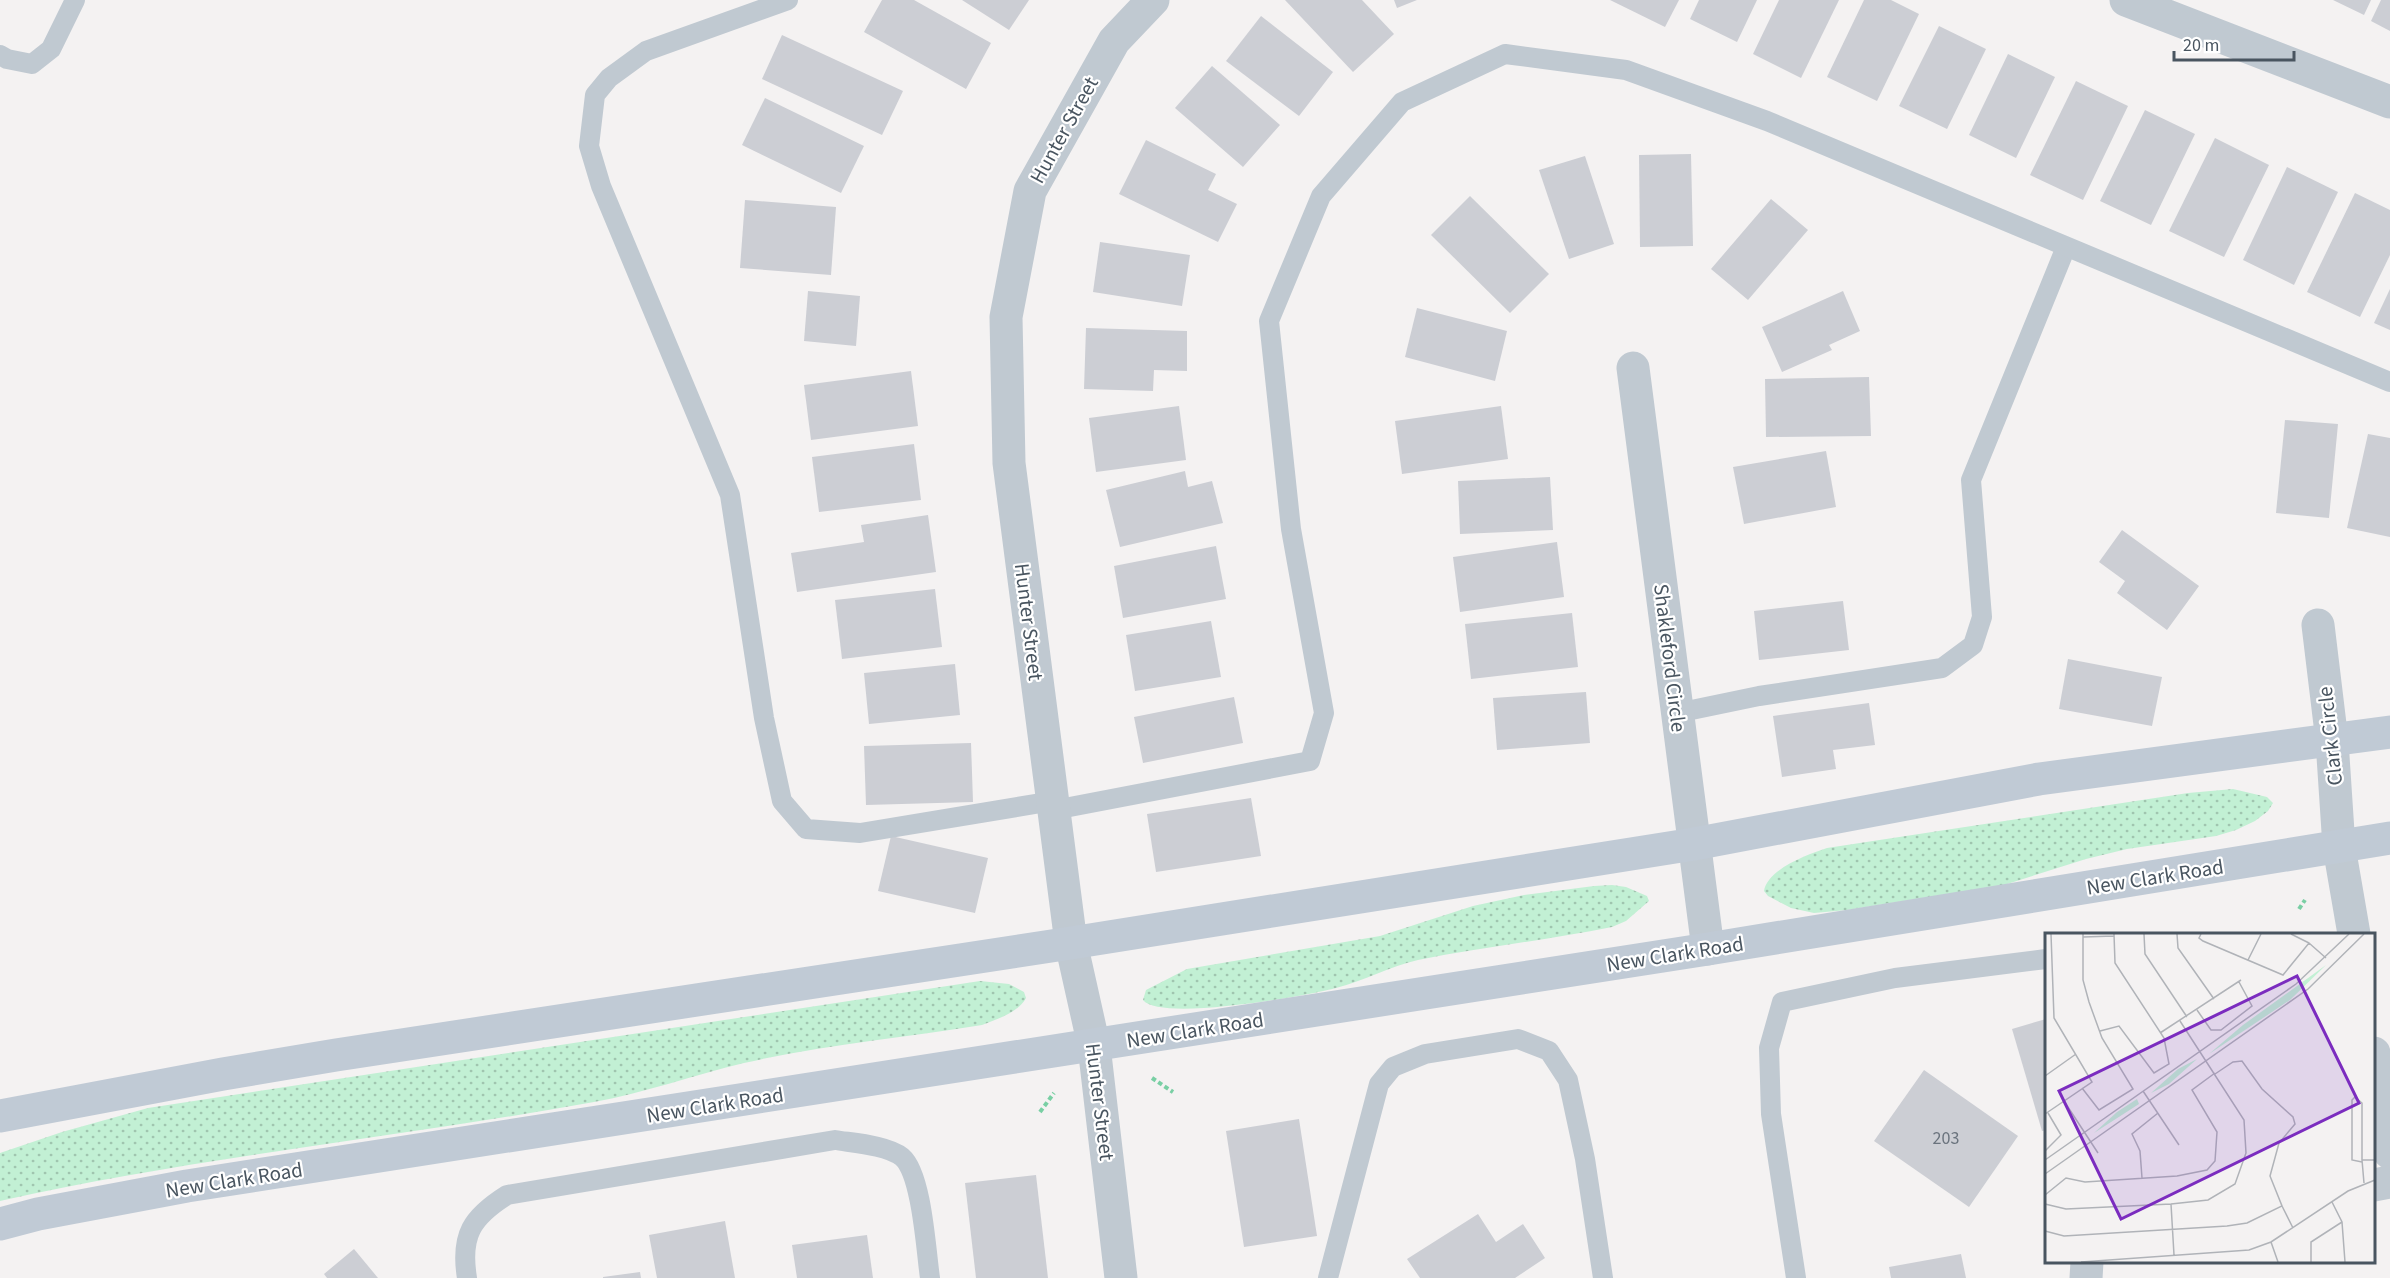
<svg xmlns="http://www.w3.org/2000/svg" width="2390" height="1278" font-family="'Source Sans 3',sans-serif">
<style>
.grass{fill:url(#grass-dots)}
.building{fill:#ccced4}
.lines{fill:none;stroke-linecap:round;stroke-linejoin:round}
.path{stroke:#79cfa4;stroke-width:4;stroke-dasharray:4.5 3;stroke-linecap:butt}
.service{stroke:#c0c9d1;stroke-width:20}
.minor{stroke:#c0c9d1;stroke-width:33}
.secondary{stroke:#c0cad5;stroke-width:33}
.labels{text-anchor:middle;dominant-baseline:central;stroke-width:4.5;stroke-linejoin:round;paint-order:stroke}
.number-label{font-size:18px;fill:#6a737d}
.street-label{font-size:21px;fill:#495560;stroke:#fff}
.inset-road{fill:none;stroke:#b0b3b8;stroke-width:1.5}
.view{fill:#7b2cbf;fill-opacity:0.15;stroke:#7b2cbf;stroke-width:3}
.inset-edge{fill:none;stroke:#495560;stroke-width:3}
</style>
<defs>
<pattern id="grass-dots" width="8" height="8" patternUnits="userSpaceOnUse" patternTransform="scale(1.5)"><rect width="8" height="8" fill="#c2f0d4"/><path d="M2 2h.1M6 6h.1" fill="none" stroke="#a0c5af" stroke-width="1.8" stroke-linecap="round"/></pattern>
</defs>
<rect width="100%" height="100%" fill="#f4f2f2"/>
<g class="grass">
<path d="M2233 789 2267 797 2273 803 2268 811 2255 821 2236 830 2216 836 2127 849 2086 859 2004 885 1847 910 1814 913 1791 908 1768 896 1764 891C1767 869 1809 854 1827 848L2188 793Z"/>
<path d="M1612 885 1626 887 1647 896 1649 901 1626 921 1612 927C1548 940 1483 947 1418 960 1390 966 1364 981 1336 988 1307 996 1160 1022 1143 1000L1146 990 1187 969 1380 936 1473 906 1524 895 1594 886Z"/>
<path d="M980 981 1009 984 1024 992 1026 998C1018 1013 997 1019 982 1025 903 1038 822 1045 744 1063 693 1075 645 1093 594 1102 396 1138 196 1157 0 1201V1153L62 1132 148 1108Z"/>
</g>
<g class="building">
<path d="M882 0H914L991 43 966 89 864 32Z"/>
<path d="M962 0H1029L1009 30Z"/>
<path d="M1285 0H1362L1394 34 1353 72Z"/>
<path d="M1394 0H1417L1397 8Z"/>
<path d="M1610 0H1679L1665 27Z"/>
<path d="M1699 0H1757L1737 42 1690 19Z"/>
<path d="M1779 0H1839L1801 78 1753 54Z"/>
<path d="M1864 0H1891L1919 14 1877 101 1827 77Z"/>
<path d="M2333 0H2371L2364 15Z"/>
<path d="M2381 0H2390V31L2371 21Z"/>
<path d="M1261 16 1333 72 1299 116 1226 61Z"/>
<path d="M1939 26 1986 49 1947 129 1899 106Z"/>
<path d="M782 35 903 91 882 135 762 79Z"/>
<path d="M2008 54 2055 77 2016 158 1969 135Z"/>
<path d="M1212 66 1280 125 1243 167 1175 108Z"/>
<path d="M2076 81 2128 106 2083 200 2030 175Z"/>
<path d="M765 98 864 146 841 193 742 145Z"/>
<path d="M2145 110 2195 134 2151 225 2100 201Z"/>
<path d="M2215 138 2269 165 2224 257 2169 231Z"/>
<path d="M1146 140 1216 174 1208 190 1237 204 1218 242 1119 194Z"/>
<path d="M1691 154 1693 246 1640 247 1639 155Z"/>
<path d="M1585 156 1614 244 1569 259 1539 170Z"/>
<path d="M2287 167 2338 192 2294 285 2243 260Z"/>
<path d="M2355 193 2390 210V255L2360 317 2307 292Z"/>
<path d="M1470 196 1549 274 1510 313 1431 235Z"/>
<path d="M1771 199 1808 230 1748 300 1711 269Z"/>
<path d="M745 200 836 207 831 275 740 268Z"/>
<path d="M1100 242 1190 255 1182 306 1093 292Z"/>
<path d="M2390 289V330L2374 323Z"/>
<path d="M808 291 860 296 856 346 804 341Z"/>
<path d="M1843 291 1860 331 1829 345 1832 350 1782 372 1762 327Z"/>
<path d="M1417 308 1507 331 1495 381 1405 357Z"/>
<path d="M1086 328 1187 331V371L1154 370 1153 391 1084 389Z"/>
<path d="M911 371 918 426 811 440 804 385Z"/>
<path d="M1869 377 1871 436 1766 437 1765 379Z"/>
<path d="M1179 406 1186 460 1096 472 1089 418Z"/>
<path d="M1501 406 1508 459 1402 474 1395 421Z"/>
<path d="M2285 420 2338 424 2329 518 2276 513Z"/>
<path d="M2368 434 2390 438V537L2347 528Z"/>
<path d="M914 444 921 500 819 512 812 457Z"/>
<path d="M1826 451 1836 507 1744 524 1733 467Z"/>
<path d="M1185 471 1188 487 1212 481 1223 523 1120 547 1106 490Z"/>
<path d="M1550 477 1553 530 1460 534 1458 481Z"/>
<path d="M928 515 936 572 797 592 791 553 864 542 861 525Z"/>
<path d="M2122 530 2199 586 2167 630 2117 593 2125 581 2099 562Z"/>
<path d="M1557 542 1564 597 1460 612 1453 557Z"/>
<path d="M1216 546 1226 599 1123 618 1114 566Z"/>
<path d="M935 589 942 647 842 659 835 600Z"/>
<path d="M1843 601 1849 650 1759 660 1754 611Z"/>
<path d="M1572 613 1578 667 1471 679 1465 624Z"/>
<path d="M1211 621 1221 677 1135 691 1126 635Z"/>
<path d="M2068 659 2162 677 2152 726 2059 709Z"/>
<path d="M955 664 960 715 869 724 864 673Z"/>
<path d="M1586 692 1590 743 1497 750 1493 698Z"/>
<path d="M1234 697 1243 743 1143 763 1134 717Z"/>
<path d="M1869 703 1875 745 1833 750 1836 769 1782 777 1773 716Z"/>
<path d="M971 743 973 802 866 805 864 746Z"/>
<path d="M1251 798 1261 856 1156 872 1147 814Z"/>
<path d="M891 836 988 858 975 913 878 891Z"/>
<path d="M2046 1019V1130L2042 1131 2012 1029Z"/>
<path d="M1924 1070 2018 1136 1969 1207 1874 1141Z"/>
<path d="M1299 1119 1317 1236 1244 1247 1226 1131Z"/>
<path d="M1036 1175 1048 1278H976L965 1183Z"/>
<path d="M1478 1214 1496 1242 1523 1224 1545 1258 1515 1278H1420L1407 1259Z"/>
<path d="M725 1221 735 1278H657L649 1235Z"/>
<path d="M867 1235 873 1278H797L792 1245Z"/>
<path d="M354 1249 378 1278H327L324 1274Z"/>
<path d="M1961 1254 1966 1278H1891L1889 1267Z"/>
<path d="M640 1272 641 1278H603V1277Z"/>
</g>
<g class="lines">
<g class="path">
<path d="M2299 909 2305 900"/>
<path d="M1152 1078 1173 1092"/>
<path d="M1040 1112 1054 1093"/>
</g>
<g class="service">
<path d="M788 0 646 51 609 78 595 95 589 146 601 186 730 495 764 718 782 801 806 829 860 833 1053 801"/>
<path d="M0 55 7 59 32 64 51 49 75 0"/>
<path d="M1677 713 1759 696 1942 668 1973 645 1982 617 1971 480 2066 247"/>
<path d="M1054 810 1310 761 1324 713 1291 529 1269 321 1321 196 1402 102 1505 54 1626 70 1767 121 2390 382"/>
<path d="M467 1278C460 1235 472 1217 507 1195L835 1140C853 1143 887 1145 902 1157 922 1174 926 1251 930 1278"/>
<path d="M1328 1278 1379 1084 1393 1067 1425 1054 1518 1039 1549 1051 1568 1080 1585 1159 1603 1278"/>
<path d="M1796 1278 1771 1114 1769 1048 1782 1002 1895 978 2046 959"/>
</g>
<g class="minor">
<path d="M2126 0 2390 102"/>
<path d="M1633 368 1708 949"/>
<path d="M2318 625 2332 741 2339 847 2354 934"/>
<path d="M2374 1053 2390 1153"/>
<path d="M2374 1185 2390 1182"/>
<path d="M1121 1278 1094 1046 1071 943 1009 463 1006 317 1030 191 1114 41 1153 0"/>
<path d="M2086 1278 2087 1262"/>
</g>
<g class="secondary">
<path d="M0 1116 223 1074 336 1055 1071 943 1694 844 2039 779 2390 732"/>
<path d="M0 1224 38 1214 187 1186 1708 949 2390 838"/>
</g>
</g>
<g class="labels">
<g class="number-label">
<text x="1946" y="1138">203</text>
</g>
<g class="street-label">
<text transform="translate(1064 130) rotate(-61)">Hunter Street</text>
<text transform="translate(1029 622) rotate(83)">Hunter Street</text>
<text transform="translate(1670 658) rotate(83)">Shakleford Circle</text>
<text transform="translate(2330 736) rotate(-96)">Clark Circle</text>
<text transform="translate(2155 877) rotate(-9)">New Clark Road</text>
<text transform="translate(1675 954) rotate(-9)">New Clark Road</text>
<text transform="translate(1195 1030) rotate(-9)">New Clark Road</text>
<text transform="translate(1100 1102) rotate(83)">Hunter Street</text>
<text transform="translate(715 1105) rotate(-9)">New Clark Road</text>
<text transform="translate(234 1180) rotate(-9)">New Clark Road</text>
</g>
</g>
<g transform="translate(2045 933)">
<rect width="330" height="330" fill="#f4f2f2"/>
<path d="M281 32 245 67 164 121 198 92ZM152 126 124 151 106 160 133 136ZM92 166 94 171 49 200 72 179Z" fill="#c2f0d4"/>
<path class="inset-road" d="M99 1 100 21 142 84M132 1 133 15 169 66M156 1 154 5 158 8 238 42 264 10 281 25M246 1 264 10M38 4 69 3M203 27 216 1M152 77 166 97H176L207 73 194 49M55 98 74 93 109 140 124 131 119 105 70 30 69 1M115 100 196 47M0 143 31 121M37 155 54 177 88 156 57 105 44 69 38 47V1M98 158 134 212M19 168 53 220M0 181 47 149 9 85 6 1M0 218 16 202 3 180M0 227 251 51 304 1M317 227V170L310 164 307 167V227L317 229M0 241 263 56 319 1M97 245 95 218 87 201 113 180M319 250 317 227H330M0 262 21 245 40 249 132 243 162 237 170 228 172 199 147 157 170 140M287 269 297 289 300 329M0 271 21 276 126 271 163 267 190 251 201 220 199 187 135 88M126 271 129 322M237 273 248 295M0 298 19 303 182 293 202 290 237 273 225 243 234 210 250 191 248 184 217 156 197 128 188 129 170 141M226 309 233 329M36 329 204 317 226 309 303 258 330 247M266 329V309L297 289"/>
<path class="view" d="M252 43 314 170 76 286 14 158Z"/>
<rect width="330" height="330" class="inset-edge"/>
</g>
<path d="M2174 51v9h120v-9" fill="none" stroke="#495560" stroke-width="3"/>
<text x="2183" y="51" font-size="18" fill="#495560" stroke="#ffffff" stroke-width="4.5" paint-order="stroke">20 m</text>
</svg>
